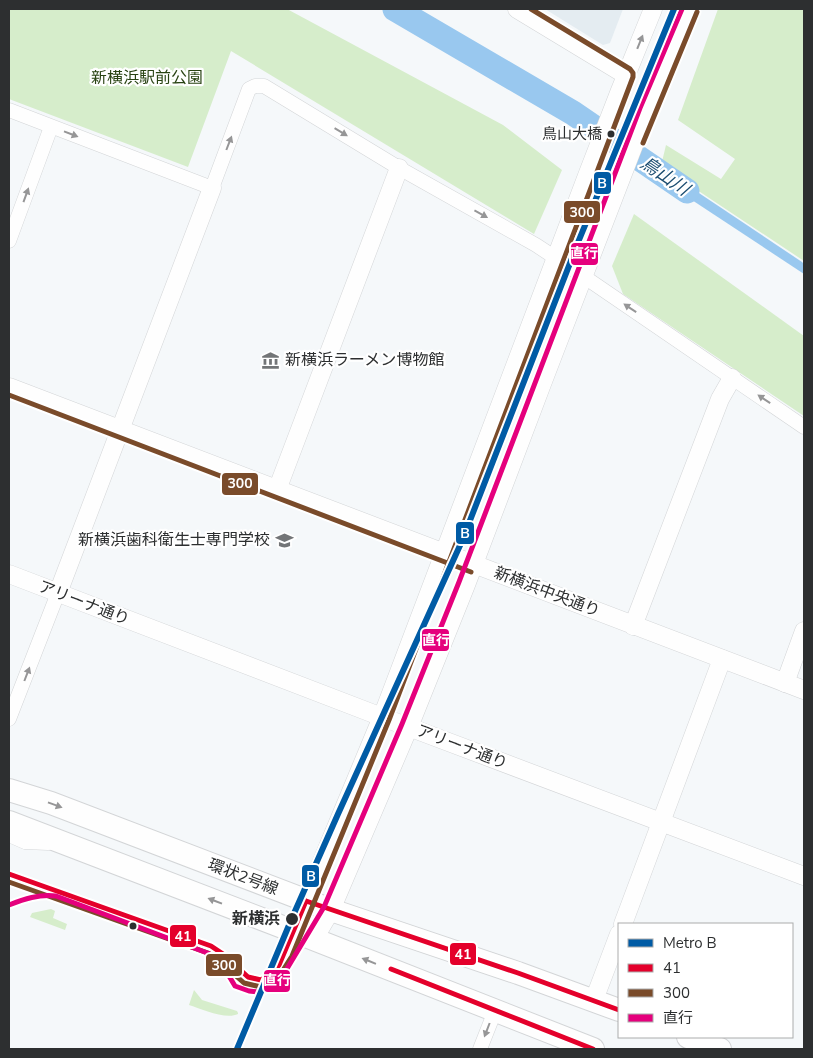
<svg xmlns="http://www.w3.org/2000/svg" width="813" height="1058" font-family="'Nunito Sans','Noto Sans JP',sans-serif">
<style>
.built{fill:#e4ecf1}
.green{fill:#d6edcb}
.water{fill:#99c8ef}
.lines{fill:none;stroke-linecap:round;stroke-linejoin:round}
.river{stroke:#99c8ef;stroke-width:25}
.minor-casing{stroke:#d3d5d7;stroke-width:15}
.tertiary-casing{stroke:#d3d5d7;stroke-width:19}
.primary-casing{stroke:#d3d5d7;stroke-width:24}
.minor{stroke:#fefefe;stroke-width:14}
.tertiary{stroke:#fefefe;stroke-width:18}
.primary{stroke:#fefefe;stroke-width:22}
.bus-1-casing{stroke:#fff;stroke-width:9}
.bus-2-casing{stroke:#fff;stroke-width:9}
.bus-3-casing{stroke:#fff;stroke-width:9}
.bus-1{stroke:#e4002b;stroke-width:5}
.bus-2{stroke:#7a4b2a;stroke-width:5}
.bus-3{stroke:#e5007d;stroke-width:5}
.metro-1-casing{stroke:#fff;stroke-width:10}
.metro-1{stroke:#005ba5;stroke-width:6}
.oneway{fill:#969697}
.bus-dot{fill:#2d2f30;stroke:#fff;stroke-width:2}
.labels{text-anchor:middle;dominant-baseline:central;stroke-width:4.5;stroke-linejoin:round;paint-order:stroke}
.bus-label{font-size:15px;fill:#2d2f30;stroke:#fff;text-anchor:end}
.park-label{font-size:16px;fill:#294313;stroke:#fff}
.poi-label{font-size:16px;fill:#2d2f30;stroke:#fff;text-anchor:start}
.street-label{font-size:16px;fill:#2d2f30;stroke:#fff}
.stop-label{font-size:16px;font-weight:bold;fill:#2d2f30;stroke:#fff;text-anchor:end}
.water-label{font-size:18px;font-style:italic;fill:#1b4d71;stroke:#fff}
.line-badge{stroke:#fff;stroke-width:2}
.badge-label{font-size:14px;text-anchor:middle;font-weight:bold;fill:#fff}
</style>
<rect width="100%" height="100%" fill="#f5f8fa"/>
<path class="built" d="M545 9H623L610 43 603 45Z"/>
<g class="green">
<path d="M9 9H287L503 125 562 170 534 234 231 51 188 167 9 99Z"/>
<path d="M718 9H804V261L661 166 666 145 721 179 735 159 678 120Z"/>
<path d="M634 214 804 336V416L623 294 612 266Z"/>
<path d="M51 909 55 911 53 918 67 924 65 930 30 917 32 913Z"/>
<path d="M194 990 202 1000 237 1011 238 1013V1014C226 1020 201 1009 189 1005Z"/>
</g>
<path class="water" d="M663 169 802 262 804 264V274L657 177Z"/>
<g class="lines">
<path class="river" d="M395 9 573 113 687 191"/>
<defs>
<g id="minor">
<path d="M9 110 212 188 249 89 255 86H264L399 168 536 245 583 276 804 427"/>
<path d="M9 241 51 127"/>
<path d="M9 719 58 593"/>
<path d="M9 835 25 842 48 843"/>
<path d="M480 1049 495 1011"/>
</g>
<g id="tertiary">
<path d="M517 9 626 75"/>
<path d="M9 387 804 690"/>
<path d="M277 490 399 168"/>
<path d="M9 574 382 717 804 876"/>
<path d="M58 593 212 188"/>
<path d="M633 626 720 399 732 378"/>
<path d="M785 683 804 631"/>
<path d="M623 924 722 659"/>
<path d="M293 931 382 717 588 173 619 93 653 9"/>
<path d="M314 939 331 910 409 727 466 585 542 384 647 111 690 9"/>
<path d="M594 1000 619 934"/>
</g>
<g id="primary">
<path d="M9 790 51 803 331 910 518 973 619 1010"/>
<path d="M9 822 293 931 593 1049"/>
<path d="M688 1037 720 1049"/>
</g>
</defs>
<use href="#minor" class="minor-casing"/>
<use href="#tertiary" class="tertiary-casing"/>
<use href="#primary" class="primary-casing"/>
<use href="#minor" class="minor"/>
<use href="#tertiary" class="tertiary"/>
<use href="#primary" class="primary"/>
<defs>
<g id="bus-1">
<path d="M9 874 211 946 223 954 248 977 261 980 270 975 279 965 306 901"/>
<path d="M306 901 518 973 619 1010"/>
<path d="M391 969 593 1049"/>
</g>
<g id="bus-2">
<path d="M643 143 697 12"/>
<path d="M9 395 471 572"/>
<path d="M9 882 208 953 218 960 244 983 261 987 274 981 280 975 292 956 389 720 633 77V73L630 69 531 9"/>
</g>
<path id="bus-3" d="M9 905C24 899 39 894 56 896L210 954 223 966 235 986 249 991 259 992 269 989 285 972 324 907 402 724 459 582 640 108 682 9"/>
</defs>
<use href="#bus-1" class="bus-1-casing"/>
<use href="#bus-2" class="bus-2-casing"/>
<use href="#bus-3" class="bus-3-casing"/>
<use href="#bus-1" class="bus-1"/>
<use href="#bus-2" class="bus-2"/>
<use href="#bus-3" class="bus-3"/>
<defs>
<path id="metro-1" d="M237 1049 292 918 338 814 462 541 579 240 674 9"/>
</defs>
<use href="#metro-1" class="metro-1-casing"/>
<use href="#metro-1" class="metro-1"/>
</g>
<defs><path id="oneway-solid" d="M-6-.8H1V-3.2L6.5 0L1 3.2V.8H-6Z" transform="scale(1.25)"/></defs>
<g class="oneway">
<use href="#oneway-solid" transform="translate(640 42) rotate(-68)"/>
<use href="#oneway-solid" transform="translate(341 132) rotate(31)"/>
<use href="#oneway-solid" transform="translate(71 134) rotate(21)"/>
<use href="#oneway-solid" transform="translate(229 143) rotate(-69)"/>
<use href="#oneway-solid" transform="translate(26 195) rotate(-70)"/>
<use href="#oneway-solid" transform="translate(481 214) rotate(29)"/>
<use href="#oneway-solid" transform="translate(630 308) rotate(-146)"/>
<use href="#oneway-solid" transform="translate(764 399) rotate(-146)"/>
<use href="#oneway-solid" transform="translate(27 674) rotate(-69)"/>
<use href="#oneway-solid" transform="translate(55 805) rotate(20)"/>
<use href="#oneway-solid" transform="translate(215 901) rotate(-159)"/>
<use href="#oneway-solid" transform="translate(369 961) rotate(-158)"/>
<use href="#oneway-solid" transform="translate(487 1030) rotate(111)"/>
</g>
<defs>
<symbol id="museum-bare" viewBox="-9 -9 18 18"><path d="M0-6L6-3V-2H-6V-3ZM-5-1h2V3h-2ZM-1-1h2V3h-2ZM3-1h2V3H3ZM-6 4H6V6H-6Z" fill="#737577" stroke="#fff" stroke-width="2.5" paint-order="stroke"/></symbol>
<symbol id="university-bare" viewBox="-9 -9 18 18"><path d="M0-5L7-2L0 1L-7-2ZM-4 1L0 2.5L4 1V4Q0 6-4 4Z" fill="#737577" stroke="#fff" stroke-width="2.5" paint-order="stroke"/></symbol>
</defs>
<g fill-rule="evenodd">
<use href="#museum-bare" x="258" y="348" width="25" height="25"/>
<use href="#university-bare" x="272" y="528" width="25" height="25"/>
</g>
<g class="bus-dot">
<circle cx="611" cy="134" r="4.5"/>
<circle cx="292" cy="919" r="7"/>
<circle cx="133" cy="926" r="4.5"/>
</g>
<g class="labels">
<g class="bus-label">
<text x="602" y="134">鳥山大橋</text>
</g>
<g class="park-label">
<text x="147" y="78">新横浜駅前公園</text>
</g>
<g class="poi-label">
<text x="285" y="360">新横浜ラーメン博物館</text>
<text x="270" y="540" text-anchor="end">新横浜歯科衛生士専門学校</text>
</g>
<g class="street-label">
<text transform="translate(547 592) rotate(21)">新横浜中央通り</text>
<text transform="translate(84 603) rotate(21)">アリーナ通り</text>
<text transform="translate(462 747) rotate(21)">アリーナ通り</text>
<text transform="translate(243 877) rotate(21)">環状2号線</text>
</g>
<g class="stop-label">
<text x="280" y="919">新横浜</text>
</g>
<g class="water-label">
<text transform="translate(665 176) rotate(34)">鳥山川</text>
</g>
</g>
<g class="line-badge">
<rect x="593" y="171" width="19" height="24" rx="5" fill="#005ba5"/>
<rect x="563" y="200" width="38" height="24" rx="5" fill="#7a4b2a"/>
<rect x="570" y="242" width="29" height="24" rx="5" fill="#e5007d"/>
<rect x="221" y="472" width="38" height="24" rx="5" fill="#7a4b2a"/>
<rect x="455" y="521" width="20" height="24" rx="5" fill="#005ba5"/>
<rect x="421" y="628" width="29" height="24" rx="5" fill="#e5007d"/>
<rect x="301" y="864" width="19" height="24" rx="5" fill="#005ba5"/>
<rect x="169" y="924" width="28" height="24" rx="5" fill="#e4002b"/>
<rect x="449" y="942" width="28" height="24" rx="5" fill="#e4002b"/>
<rect x="205" y="953" width="38" height="24" rx="5" fill="#7a4b2a"/>
<rect x="263" y="969" width="28" height="24" rx="5" fill="#e5007d"/>
</g>
<g class="badge-label">
<text x="602" y="188">B</text>
<text x="582" y="217">300</text>
<text x="584" y="258">直行</text>
<text x="240" y="488">300</text>
<text x="465" y="538">B</text>
<text x="436" y="645">直行</text>
<text x="311" y="881">B</text>
<text x="183" y="941">41</text>
<text x="463" y="959">41</text>
<text x="224" y="970">300</text>
<text x="277" y="985">直行</text>
</g>
<rect width="813" height="1058" fill="none" stroke="#2d2f30" stroke-width="20"/>
<rect x="618" y="923" width="175" height="115" fill="#ffffff" stroke="#abacac"/>
<rect x="628" y="939" width="25" height="8" fill="#005ba5" stroke="#abacac"/>
<text x="663" y="948" font-size="15" fill="#2d2f30">Metro B</text>
<rect x="628" y="964" width="25" height="8" fill="#e4002b" stroke="#abacac"/>
<text x="663" y="973" font-size="15" fill="#2d2f30">41</text>
<rect x="628" y="989" width="25" height="8" fill="#7a4b2a" stroke="#abacac"/>
<text x="663" y="998" font-size="15" fill="#2d2f30">300</text>
<rect x="628" y="1014" width="25" height="8" fill="#e5007d" stroke="#abacac"/>
<text x="663" y="1023" font-size="15" fill="#2d2f30">直行</text>
</svg>
